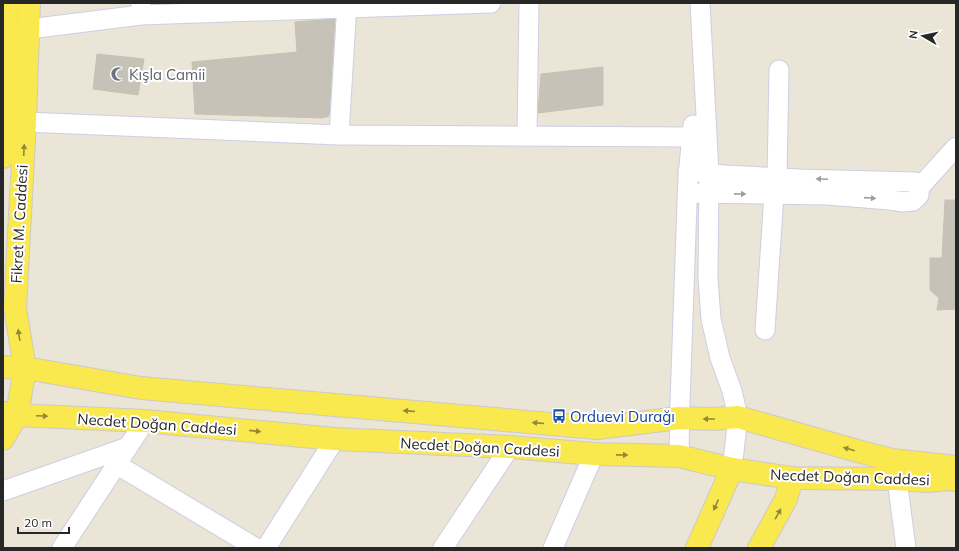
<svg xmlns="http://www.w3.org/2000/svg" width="959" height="551" font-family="Mulish,sans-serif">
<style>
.building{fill:#c6c2b7;stroke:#c6c2b1}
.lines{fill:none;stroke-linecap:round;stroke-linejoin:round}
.minor-casing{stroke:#cdcee2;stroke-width:21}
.major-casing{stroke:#cbcbcb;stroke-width:24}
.minor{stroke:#fff;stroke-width:19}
.major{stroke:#f9e84e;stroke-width:22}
.oneway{fill:#90883a}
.oneway2{fill:#9e9e9e}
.labels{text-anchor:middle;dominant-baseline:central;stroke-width:4;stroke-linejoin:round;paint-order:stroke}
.worship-label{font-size:15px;fill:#5b616d;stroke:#fff;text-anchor:start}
.street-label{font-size:15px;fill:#272727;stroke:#fff}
.transit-label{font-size:15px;fill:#164399;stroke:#fff;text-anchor:start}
</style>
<rect width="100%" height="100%" fill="#ebe5d7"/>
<g class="building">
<path d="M335 19 329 116 322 118 195 114 192 62 297 52 295 22Z"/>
<path d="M97 54 144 59 138 95 93 89Z"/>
<path d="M603 67V105L538 113 541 74Z"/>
<path d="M945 200H956V309L937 310 939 298 930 290V258H942Z"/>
</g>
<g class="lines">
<defs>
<g id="minor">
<path d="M700 3 709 173 708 279 711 319 720 358 732 391 738 417 732 469"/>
<path d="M141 15 491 3"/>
<path d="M29 29 141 15V3"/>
<path d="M25 122 339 135 692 137"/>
<path d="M339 135 347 3"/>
<path d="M527 136 529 3"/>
<path d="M919 188 956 147"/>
<path d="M687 193 827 195 890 200 903 202 913 201 919 195V188L915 182 799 179 725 175 688 171"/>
<path d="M765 330 774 194 777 178 779 70"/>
<path d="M679 456 680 402 688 176 693 125"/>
<path d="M116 464 256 548"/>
<path d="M897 479 906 548"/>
<path d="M3 491 128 447"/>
<path d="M62 548 145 421"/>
<path d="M266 548 335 439"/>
<path d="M443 548 510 447"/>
<path d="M553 548 594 454"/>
</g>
<g id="major">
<path d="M3 157 7 3"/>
<path d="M3 367 25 368 141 388 597 428 679 418 714 419 738 417 854 450 892 460 956 467"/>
<path d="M3 413 17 415 145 421 335 439 510 447 594 454 679 456 732 469 792 478 897 479 927 481 947 479 956 480"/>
<path d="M3 439 17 415 25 368 15 308 25 122 29 3"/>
<path d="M697 548 732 469"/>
<path d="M759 548 786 499 792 478"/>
</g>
</defs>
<use href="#minor" class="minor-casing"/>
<use href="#major" class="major-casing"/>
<use href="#minor" class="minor"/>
<use href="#major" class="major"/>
</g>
<defs><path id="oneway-solid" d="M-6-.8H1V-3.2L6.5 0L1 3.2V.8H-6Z"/></defs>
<g class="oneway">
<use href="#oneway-solid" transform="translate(24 150) rotate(-87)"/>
<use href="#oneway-solid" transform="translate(19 335) rotate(-99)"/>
<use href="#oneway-solid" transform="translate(409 411) rotate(-175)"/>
<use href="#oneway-solid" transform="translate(42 416) rotate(2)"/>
<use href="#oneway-solid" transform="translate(709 419) rotate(-180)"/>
<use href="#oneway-solid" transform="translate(538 423) rotate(-175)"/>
<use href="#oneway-solid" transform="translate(255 431) rotate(6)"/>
<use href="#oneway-solid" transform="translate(849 449) rotate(-164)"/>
<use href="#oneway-solid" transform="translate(622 455) rotate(1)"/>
<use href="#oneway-solid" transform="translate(716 505) rotate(114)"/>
<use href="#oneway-solid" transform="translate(778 514) rotate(-61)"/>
</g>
<g class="oneway2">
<use href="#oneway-solid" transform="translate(822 179) rotate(-178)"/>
<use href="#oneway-solid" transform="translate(740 194) rotate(1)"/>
<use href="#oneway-solid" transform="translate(870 198) rotate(4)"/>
</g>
<defs>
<symbol id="mosque-bare" viewBox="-9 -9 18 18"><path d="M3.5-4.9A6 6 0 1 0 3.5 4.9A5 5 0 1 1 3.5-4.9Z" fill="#6b7280" stroke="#fff" stroke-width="2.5" paint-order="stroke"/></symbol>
<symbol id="bus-bare" viewBox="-9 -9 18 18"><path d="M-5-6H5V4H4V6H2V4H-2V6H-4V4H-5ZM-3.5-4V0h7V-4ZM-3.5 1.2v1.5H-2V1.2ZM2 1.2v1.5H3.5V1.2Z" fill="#1a4fb4" stroke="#fff" stroke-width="2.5" paint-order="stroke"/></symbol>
</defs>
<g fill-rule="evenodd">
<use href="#mosque-bare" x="108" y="64" width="20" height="20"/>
<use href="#bus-bare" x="549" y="406" width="20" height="20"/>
</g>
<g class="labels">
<g class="worship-label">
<text x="129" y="74">Kışla Camii</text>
</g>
<g class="street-label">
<text transform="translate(19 224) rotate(-87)">Fikret M. Caddesi</text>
<text transform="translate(157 424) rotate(4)">Necdet Doğan Caddesi</text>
<text transform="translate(480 447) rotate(3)">Necdet Doğan Caddesi</text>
<text transform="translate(850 477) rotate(2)">Necdet Doğan Caddesi</text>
</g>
<g class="transit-label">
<text x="570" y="416">Orduevi Durağı</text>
</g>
</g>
<rect width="959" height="551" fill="none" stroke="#272727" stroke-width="8"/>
<g transform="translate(923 36) rotate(279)" stroke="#ffffff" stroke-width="3" paint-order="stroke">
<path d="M0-3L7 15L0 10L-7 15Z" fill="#272727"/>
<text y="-6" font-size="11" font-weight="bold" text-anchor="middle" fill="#272727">N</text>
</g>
<path d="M18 527v6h51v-6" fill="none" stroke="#272727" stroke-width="2"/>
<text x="24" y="527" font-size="12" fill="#272727" stroke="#ffffff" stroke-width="3" paint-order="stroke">20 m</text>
</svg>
